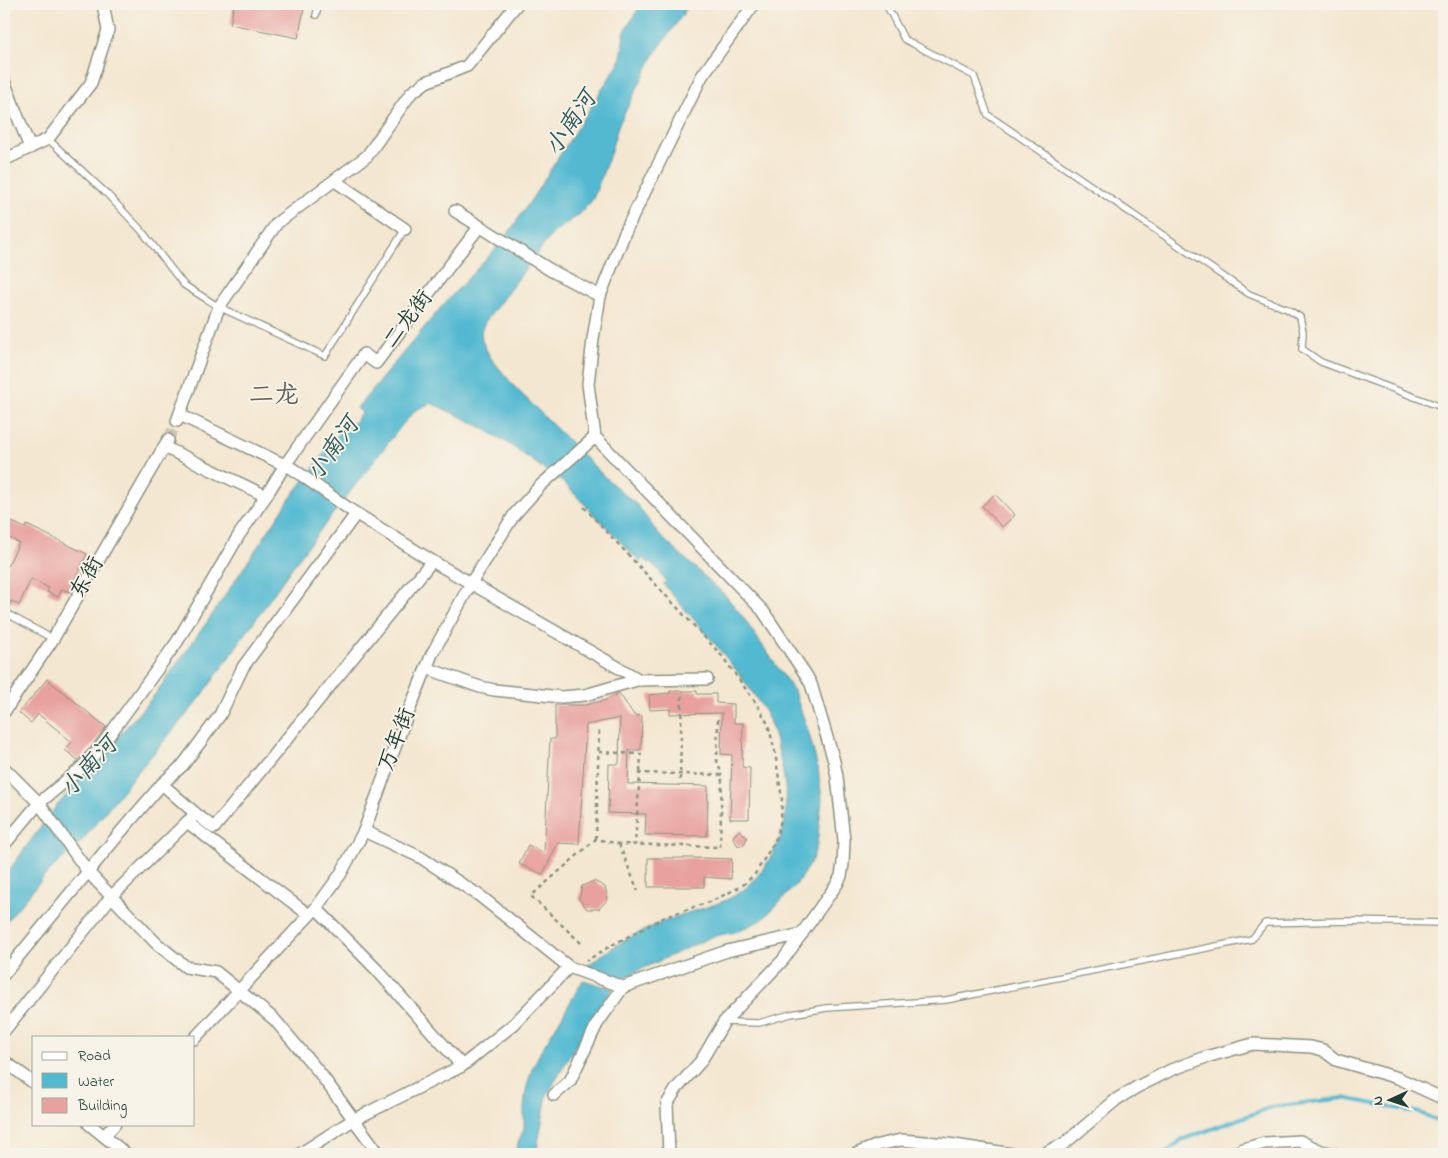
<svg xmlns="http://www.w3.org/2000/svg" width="1448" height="1158" font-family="'Indie Flower','LXGW WenKai TC',sans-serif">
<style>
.water{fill:#53b9d1;stroke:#397b82}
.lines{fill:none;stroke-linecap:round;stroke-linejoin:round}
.stream{stroke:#53b9d1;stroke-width:4}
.building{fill:#e8a19f}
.street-tunnel{stroke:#c9c5b2;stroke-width:11;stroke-dasharray:11 5.5;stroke-linecap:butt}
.lane-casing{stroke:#8a9282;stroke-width:8}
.street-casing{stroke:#8a9282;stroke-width:14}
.path{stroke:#8a9282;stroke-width:2.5;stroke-dasharray:4 4;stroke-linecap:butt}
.lane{stroke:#fff;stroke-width:5.5}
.street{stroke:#fff;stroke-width:11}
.labels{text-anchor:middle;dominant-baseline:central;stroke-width:4;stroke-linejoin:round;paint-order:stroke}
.street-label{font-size:22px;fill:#1f3d34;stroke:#f7f3e8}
.water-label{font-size:24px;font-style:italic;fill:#2c5c5b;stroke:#f7f3e8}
.quarter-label{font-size:25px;fill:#656059;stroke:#f7f3e8}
</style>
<rect width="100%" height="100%" fill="#f7f3e8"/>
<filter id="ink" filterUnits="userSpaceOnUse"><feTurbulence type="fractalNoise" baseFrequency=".02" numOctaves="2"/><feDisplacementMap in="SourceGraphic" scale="10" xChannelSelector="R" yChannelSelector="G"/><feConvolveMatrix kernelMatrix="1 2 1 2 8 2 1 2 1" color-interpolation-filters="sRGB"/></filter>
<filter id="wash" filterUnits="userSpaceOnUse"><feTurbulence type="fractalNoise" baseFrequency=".0096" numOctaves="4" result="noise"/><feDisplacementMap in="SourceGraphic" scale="20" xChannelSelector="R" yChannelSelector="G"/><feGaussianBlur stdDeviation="1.12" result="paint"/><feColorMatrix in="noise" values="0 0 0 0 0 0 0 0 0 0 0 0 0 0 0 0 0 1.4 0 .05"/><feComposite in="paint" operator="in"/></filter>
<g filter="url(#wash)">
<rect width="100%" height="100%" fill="#f4e7d1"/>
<g class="water">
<path d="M641 4H690L654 55 618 126 610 154 593 199 580 214 553 233 485 322 481 331 482 341 490 357 513 385 608 480 638 506 659 535 724 594 740 613 794 691 808 730 818 768 822 799 817 844 812 860 796 885 762 920 735 932 711 937 620 979 586 967C609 948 639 931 668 920 691 910 717 907 739 893 755 883 770 861 778 843 788 821 787 796 783 772 780 757 776 740 771 725 766 711 756 698 748 686 722 650 692 618 663 584L666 581 660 574 661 572 651 563 650 564 643 558 640 562 564 483 506 442 470 421 431 403 416 410 402 425 298 559 199 700 130 781 81 842 49 871 4 924V877L54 809 153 697 210 618 289 500 347 423 351 426 362 413 357 408 443 305 504 240 535 194 620 61 622 51 624 33Z"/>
<path d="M583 980 613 989 599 1006 547 1095 536 1154H514L524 1128V1109L526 1090 532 1069 542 1049 560 1020Z"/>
</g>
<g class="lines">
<path class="stream" d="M1165 1154 1181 1140 1272 1107 1344 1098 1420 1113 1444 1123"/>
</g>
<g id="blocks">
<g class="building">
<path d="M234 4H305L298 38 230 24Z"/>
<path d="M995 494 1015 515 1002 527 982 506Z"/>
<path d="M4 518 25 528 27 525 87 554 69 592 62 589 58 597 47 592 49 588 31 579 19 605 11 601 8 609 4 607V573L19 543 4 535Z"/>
<path d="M47 679 106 727 91 747 78 760 65 750 72 742 38 714 31 723 19 713Z"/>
<path d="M670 691H697V694H716V703L734 704V723H743L742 767 750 768 749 819H730L732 755 721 754 722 713 670 714V709L650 710 649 695 670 693Z"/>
<path d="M619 693 634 715 642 716 641 750H629L628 784 708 786 707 836 645 835 646 814 608 813 609 764H619L620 718 586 725 579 844 558 843 542 876V874L519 864 528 845 544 853 550 739H555V705H585L606 700Z"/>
<path d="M740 830 747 838 744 845 738 846 733 838 734 835Z"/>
<path d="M648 858H704L732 859 731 879 704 877V887H648Z"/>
<path d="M594 881 605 887 608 899 599 909H587L579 899 582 886Z"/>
</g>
</g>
</g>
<g filter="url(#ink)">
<use href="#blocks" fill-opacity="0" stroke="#8a9282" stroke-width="1"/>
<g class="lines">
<path class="street-tunnel" d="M168 440 177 421"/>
<defs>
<g id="lane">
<path d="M886 4 904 39 974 76 988 115 1249 294 1287 309 1300 317 1303 332 1302 349 1321 362 1444 408"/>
<path d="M316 15 319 4"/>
<path d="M48 139 107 194 141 230 184 285 219 307 325 356 405 229"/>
<path d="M4 612 53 639"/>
<path d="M724 1022 759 1023 791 1014 827 1008 946 1000 1252 939 1265 923 1345 921 1444 923"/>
</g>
<g id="street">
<path d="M4 81 30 148"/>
<path d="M4 160 48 139 91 83 108 30 103 4"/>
<path d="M335 181 405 229"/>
<path d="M455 211 552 271 600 296"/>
<path d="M180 415 293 469 352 511 432 561 640 680"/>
<path d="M177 421 219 307 277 223 367 156 411 93 426 82 467 66 517 4"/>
<path d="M164 447 266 496"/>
<path d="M426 668 480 687 494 690 561 697 585 695 637 680 707 679"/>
<path d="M4 712 53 639 168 440"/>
<path d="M4 768 39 803 88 872 156 943 186 967 216 972 274 1019 319 1072 379 1154"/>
<path d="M162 784 196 814"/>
<path d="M187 822 309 915"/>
<path d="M364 831 420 857 480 896 569 967 623 987"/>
<path d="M4 845 39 803 79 770 97 752 177 642 239 535 266 496 285 465 364 354 376 363 479 227"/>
<path d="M316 908 378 971 462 1066"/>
<path d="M4 974 124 828 162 784 183 765 201 741 220 715 243 667 356 514"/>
<path d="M4 1031 111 897 187 822 196 814 214 828 432 561"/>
<path d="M194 1039 316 908 340 875 364 831 402 728 432 654 471 583 514 515 540 486 595 437"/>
<path d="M4 1061 34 1083"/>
<path d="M554 1095 570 1081 597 1024 623 987 727 951 802 934"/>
<path d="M89 1124 126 1154"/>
<path d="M104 1136 115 1124"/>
<path d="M300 1154 353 1120 462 1066 514 1024 569 967"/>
<path d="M669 1154 667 1104 677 1088 701 1061 724 1022 783 960 837 884 841 876 843 864 844 840 837 777 834 761 811 684 806 675 763 611 595 437 588 384 593 339 600 296 625 232 702 76 754 4"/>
<path d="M856 1154 878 1145 901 1140 948 1144 1012 1154"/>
<path d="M1043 1154 1065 1143 1117 1099 1137 1087 1171 1070 1206 1057 1253 1044 1311 1047 1323 1050 1336 1060 1398 1078 1444 1099"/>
<path d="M1235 1154 1243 1149 1265 1143 1300 1141 1321 1151 1335 1154"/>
</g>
</defs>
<use href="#lane" class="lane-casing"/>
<use href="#street" class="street-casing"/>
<g class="path">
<path d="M584 507 722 656 756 703 768 724 775 752 782 799 781 821 775 841 755 874 742 886 712 901 665 917 612 945 586 961"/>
<path d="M718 719 717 761 722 775"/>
<path d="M599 752 641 754 640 773"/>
<path d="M680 780 682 691"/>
<path d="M596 839 599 731"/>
<path d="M619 844 638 891"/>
<path d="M581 943 531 896 596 839 619 844 720 847 722 775 640 773 635 844"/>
</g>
<use href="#lane" class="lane"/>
<use href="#street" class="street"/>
</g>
</g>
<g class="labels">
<g class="street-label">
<text transform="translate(409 320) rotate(-53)">二龙街</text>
<text transform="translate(88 578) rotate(-60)">东街</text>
<text transform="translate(398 740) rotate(-69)">万年街</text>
</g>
<g class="water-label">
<text transform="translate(572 124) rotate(-56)">小南河</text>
<text transform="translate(334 450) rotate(-55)">小南河</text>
<text transform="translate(90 768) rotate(-48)">小南河</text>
</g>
<g class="quarter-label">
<text x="274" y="396">二龙</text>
</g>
</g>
<rect width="1448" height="1158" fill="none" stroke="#f7f3e8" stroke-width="20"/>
<rect x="32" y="1036" width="162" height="90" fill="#f7f3e8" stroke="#a1aaa0"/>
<rect x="42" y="1052" width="25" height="8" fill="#ffffff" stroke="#a1aaa0"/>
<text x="78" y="1060" font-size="15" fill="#1f3d34">Road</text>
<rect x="42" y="1073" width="25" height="15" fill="#53b9d1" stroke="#a1aaa0"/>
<text x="78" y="1086" font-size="15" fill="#1f3d34">Water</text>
<rect x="42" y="1098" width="25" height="15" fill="#e8a19f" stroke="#a1aaa0"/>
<text x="78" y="1110" font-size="15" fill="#1f3d34">Building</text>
<g transform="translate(1390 1100) rotate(267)" stroke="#f7f3e8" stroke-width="4" paint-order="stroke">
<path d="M0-4L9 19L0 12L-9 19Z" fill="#1f3d34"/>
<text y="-8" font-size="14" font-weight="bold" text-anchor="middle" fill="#1f3d34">N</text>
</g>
</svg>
